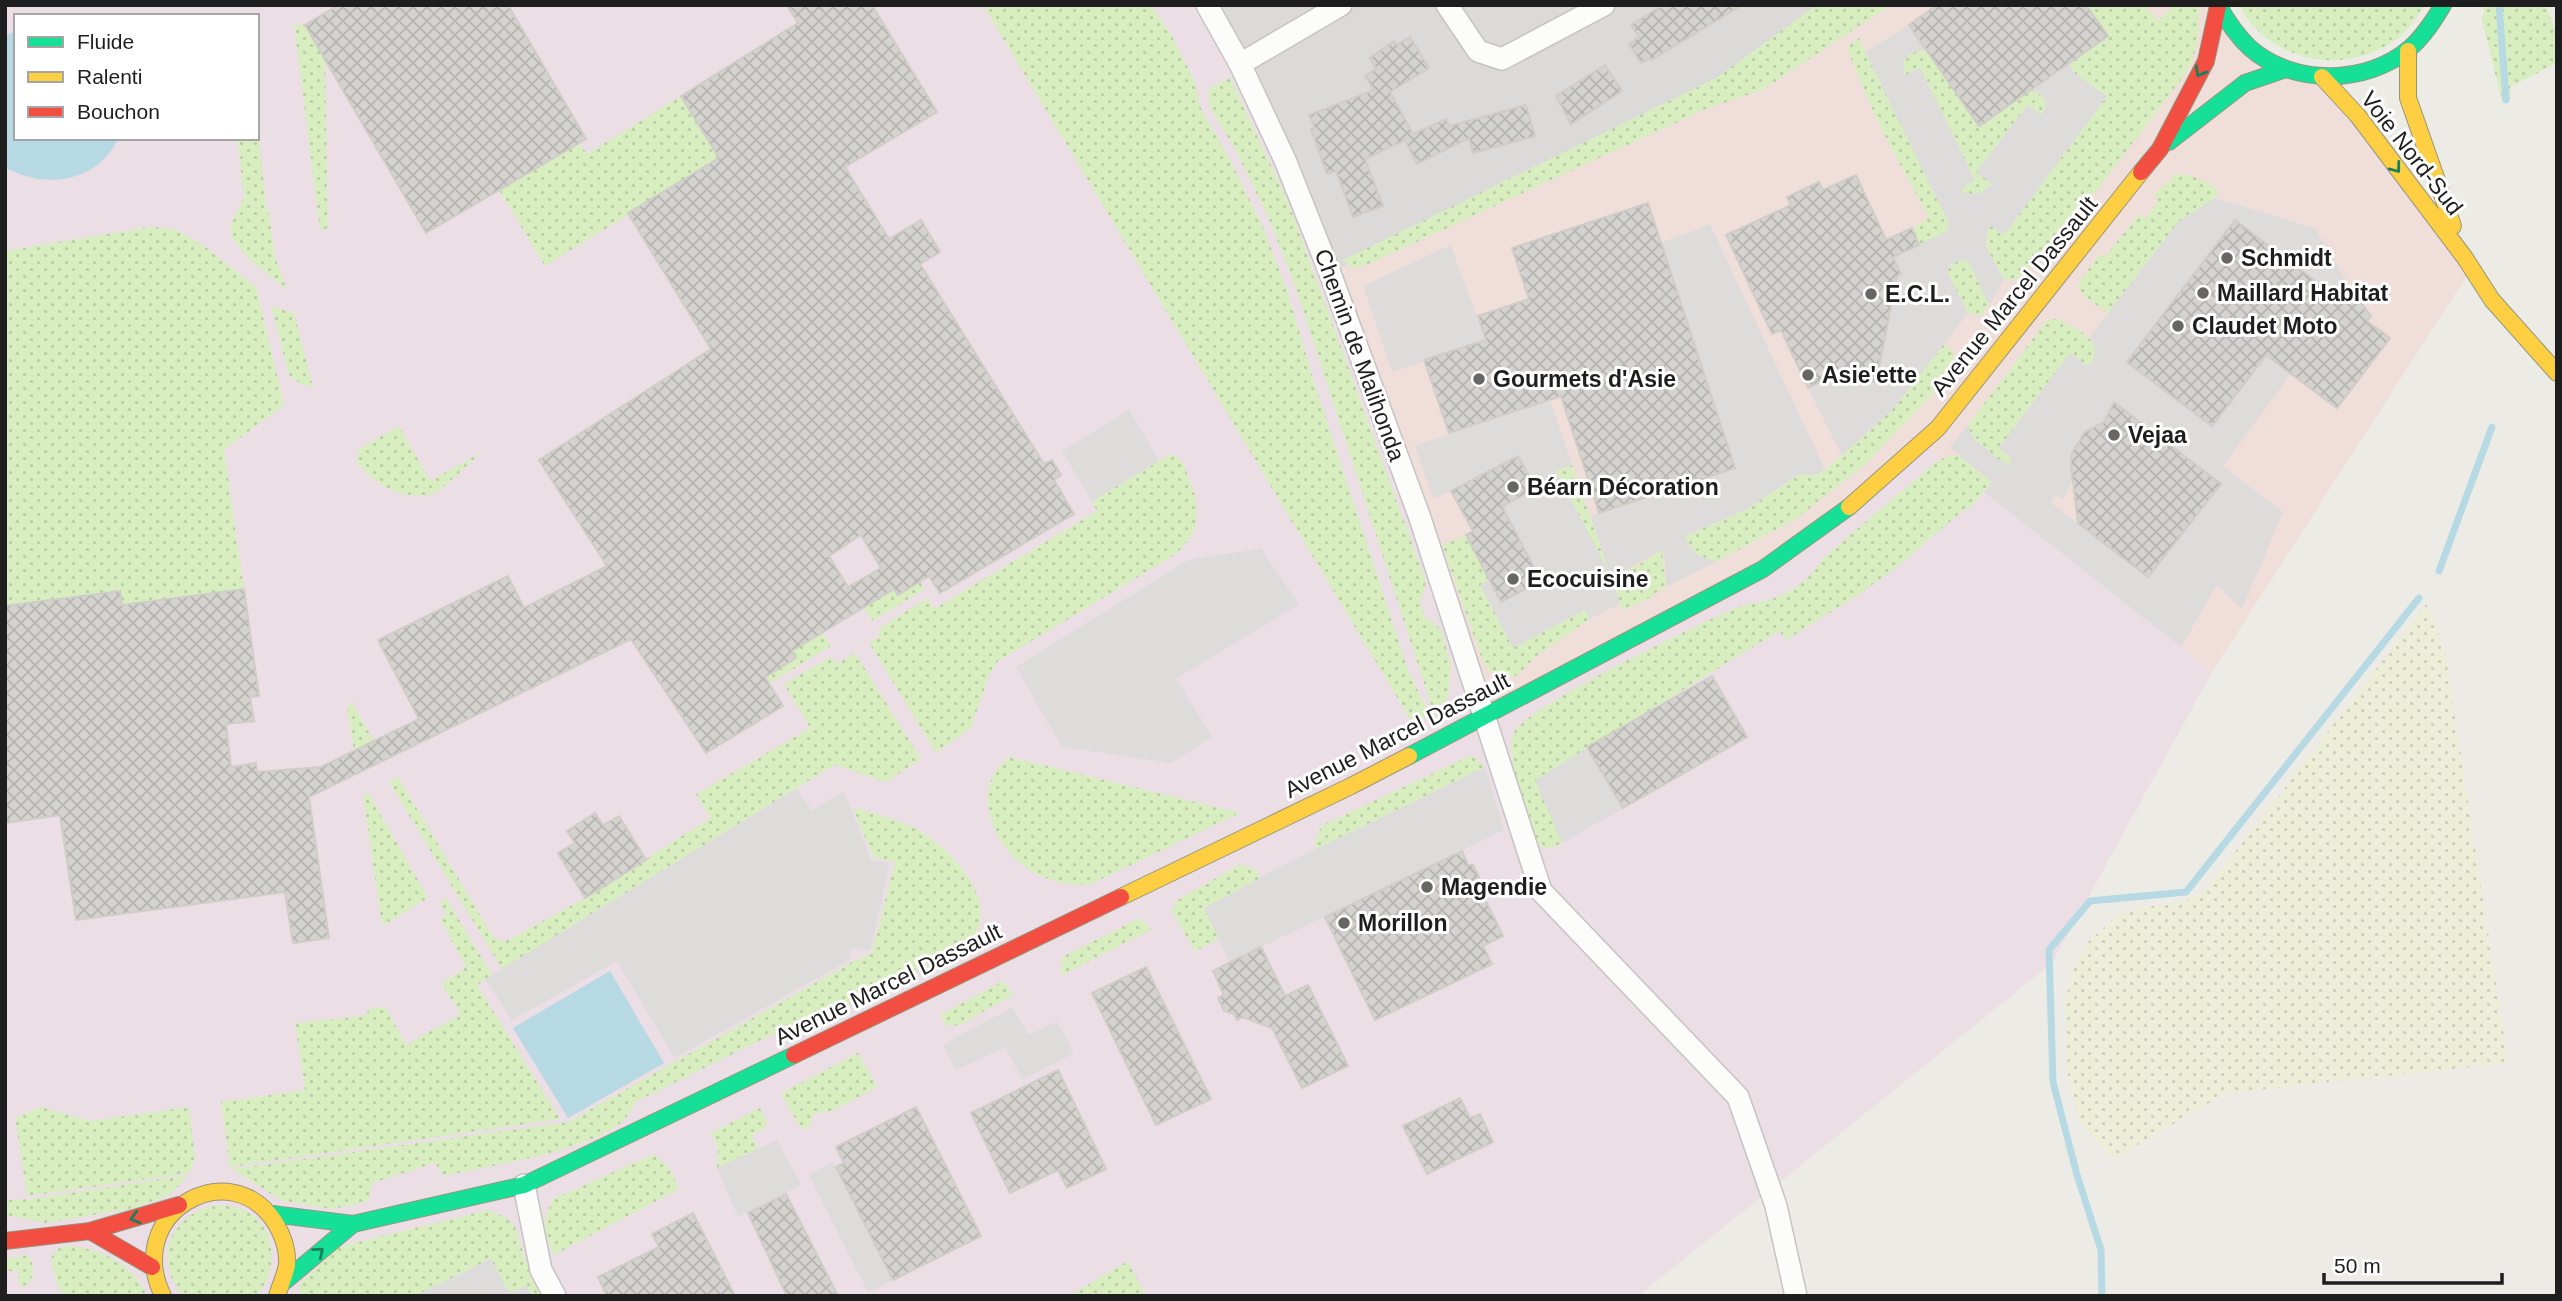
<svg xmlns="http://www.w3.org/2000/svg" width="2562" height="1301" font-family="Helvetica,sans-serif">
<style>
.residential{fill:#dcdad8}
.commercial{fill:#f0deda}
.industrial{fill:#ebdee5;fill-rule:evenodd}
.farmland{fill:url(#farmland-dots)}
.grass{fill:url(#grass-dots)}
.parking{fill:#dddcda;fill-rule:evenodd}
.water{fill:#b6d9e3}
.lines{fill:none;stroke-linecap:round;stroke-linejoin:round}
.stream{stroke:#b6d9e3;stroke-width:7}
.building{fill:url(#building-cross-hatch);stroke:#d0ccc7;stroke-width:2;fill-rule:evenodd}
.street-casing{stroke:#c5c4c2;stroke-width:24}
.fast-casing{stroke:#94977e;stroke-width:18}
.slow-casing{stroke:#94977e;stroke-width:18}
.jam-casing{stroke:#94977e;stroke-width:18}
.street{stroke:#fcfcfb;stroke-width:21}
.fast{stroke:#16e098;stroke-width:16}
.slow{stroke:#ffcf43;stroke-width:16}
.jam{stroke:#f24e42;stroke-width:16}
.oneway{stroke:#1a7f5b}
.poi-dot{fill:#666664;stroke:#fff;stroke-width:2.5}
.labels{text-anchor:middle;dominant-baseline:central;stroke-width:6;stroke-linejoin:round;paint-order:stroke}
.street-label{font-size:23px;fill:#1e1e1e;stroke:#fff}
.poi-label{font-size:23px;font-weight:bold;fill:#1e1e1e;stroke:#fff;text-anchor:start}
</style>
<defs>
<pattern id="farmland-dots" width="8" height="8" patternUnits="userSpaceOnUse" patternTransform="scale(1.75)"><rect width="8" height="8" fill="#edeed8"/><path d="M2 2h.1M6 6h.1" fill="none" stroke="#cbccb9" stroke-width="1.8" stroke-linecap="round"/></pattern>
<pattern id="grass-dots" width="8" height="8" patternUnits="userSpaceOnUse" patternTransform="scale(1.75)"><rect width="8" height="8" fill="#d8eec1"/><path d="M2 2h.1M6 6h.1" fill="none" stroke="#b9cca5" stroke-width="1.8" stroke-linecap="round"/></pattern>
<pattern id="building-cross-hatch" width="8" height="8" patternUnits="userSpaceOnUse" patternTransform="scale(1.75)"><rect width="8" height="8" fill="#d5d3cf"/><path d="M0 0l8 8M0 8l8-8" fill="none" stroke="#b6b5b1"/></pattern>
</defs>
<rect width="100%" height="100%" fill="#edebe6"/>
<path class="residential" d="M1207 5H1859L1670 112 1330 273Z"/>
<path class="commercial" d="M1859 5H2218L2235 33 2322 77 2471 269 2212 672 1922 443 1842 514 1485 717 1330 273 1670 112Z"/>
<path class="industrial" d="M5 5H1207L1240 64 1485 717 1763 569 1922 443 2212 672 2052 963 1638 1296H5ZM16 16H257V138H16Z"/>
<path class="farmland" d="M2427 603 2445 652 2508 1063 2226 1093 2114 1159 2080 1123 2068 1076 2065 1003 2073 969 2088 942 2116 917 2143 907 2183 903 2206 890Z"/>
<g class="grass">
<path d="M983 5H1151L1171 34 1195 82 1201 109 1228 156 1262 225 1287 290 1313 378 1409 673 1430 715 1413 724Z"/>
<path d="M1817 5H1891L1762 90 1706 109 1362 267H1351L1343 260 1718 77Z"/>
<path d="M2086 5H2144L2158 21 2175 5H2198C2201 30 2198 51 2186 73L2097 190 2024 275 2018 279 2004 280C1993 259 1981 249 1990 225L2004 234 2107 96 2074 73 2070 62 2107 36Z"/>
<path d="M2239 5H2426C2418 15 2411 27 2402 35 2397 40 2390 43 2384 47 2334 75 2265 57 2239 5Z"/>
<path d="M2482 5H2546L2557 34V63L2510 87 2511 99 2502 101 2482 20 2484 12Z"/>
<path d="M294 24 305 25 325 60 328 228 320 230Z"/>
<path d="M1859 38 1948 221C1951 236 1931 240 1919 245L1912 228 1929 218C1898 162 1868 107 1847 47Z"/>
<path d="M1926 49 1979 126 2029 91 2039 93 2047 103 2041 115 2027 105 1977 171 1992 183 1981 193 1967 194 1960 188 1975 180 1920 68 1905 75 1903 61 1909 54Z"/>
<path d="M1230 78 1289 204 1426 582 1420 602 1425 617 1441 629 1451 665 1448 697 1435 717 1295 286 1269 219 1235 149 1209 106V88Z"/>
<path d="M681 96 719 159 545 266 499 190 579 143 587 154Z"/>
<path d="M257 116 266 207 269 213 275 257 287 290 249 259 231 237V224L244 197 237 138H257Z"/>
<path d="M2186 174 2212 184 2218 192 2215 198 2178 222 2108 313 2085 297 2077 286 2100 253 2104 258 2139 214 2146 218 2158 201 2154 197C2158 188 2163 184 2172 181V175Z"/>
<path d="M150 227 175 229 203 245 256 287 284 405 224 450 244 589 122 605 119 591 5 606V251Z"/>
<path d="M1962 260 1969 262 1989 305 1981 316 1968 313 1947 272 1951 264Z"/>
<path d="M271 306 294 313 313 387 301 384 289 375Z"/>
<path d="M2056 319C2065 321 2091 336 2094 345 2096 350 2095 357 2093 362L2086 366 2070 353 1999 448 2014 460 2008 464 2003 463 1971 436 1968 425 2047 320Z"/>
<path d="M1944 344C1957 352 1956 360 1951 374L1867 463 1796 519 1716 562C1700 559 1691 551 1685 536L1747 509 1799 474 1815 475 1825 470 1893 408Z"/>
<path d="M399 426 430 481 482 452C472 460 441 492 432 494 403 502 372 483 356 461L359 449Z"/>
<path d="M1169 455 1177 456C1184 464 1187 472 1190 481 1202 514 1201 528 1176 554L998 661 990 673 971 728 936 753 869 643 880 636 878 629 927 598 934 609 1097 511 1092 501Z"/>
<path d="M1950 456H1959L1992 482 1971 507 1960 513 1897 567 1861 593 1786 640 1779 631 1536 780 1562 843 1552 848H1543L1536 842C1528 816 1505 758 1513 734 1521 709 1699 624 1733 609 1744 604 1757 603 1769 600 1789 594 1813 578 1822 559L1938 460Z"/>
<path d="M1572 465 1611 577 1637 566 1662 550 1666 587 1642 602 1622 610 1611 578 1555 471Z"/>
<path d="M1466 535 1489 580 1481 584 1513 647 1585 610 1590 619 1535 657 1518 675 1506 677 1496 675 1489 671 1483 662 1442 545Z"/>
<path d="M888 579 898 595 920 582 925 589 873 621 863 607Z"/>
<path d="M822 633 831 646 769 684 765 677 796 659 788 644Z"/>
<path d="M855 653 921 759 886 782 834 765 502 969 389 782 398 777 493 937 500 941 508 940 585 898 710 818 696 794 810 728 784 684 830 657 837 664Z"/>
<path d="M352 703 374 741 354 751 347 707Z"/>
<path d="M1469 756 1476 758 1485 767 1316 849 1315 843 1321 826Z"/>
<path d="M1010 757 1240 813 1089 885C1066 885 1045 881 1026 868 991 844 969 785 1010 757Z"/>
<path d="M368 792 428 898 382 926 363 795Z"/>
<path d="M853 808C873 813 892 817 910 826 940 840 982 879 981 916 980 927 975 936 969 946L788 1034H773L637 1101C632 1108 627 1118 621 1123 580 1154 495 1164 444 1176L435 1163 373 1183 367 1202 332 1209 282 1201 232 1169 568 1122 852 962 872 953 895 862 873 857Z"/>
<path d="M1239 865 1254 868 1261 878 1204 908 1219 939 1195 951 1172 912 1176 901Z"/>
<path d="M446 898 492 975 477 985 560 1119 230 1167 221 1102 305 1090 295 1023 363 1016 373 1007 386 1008 406 1045 461 1014 441 984 466 967 440 919 447 914 440 903Z"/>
<path d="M1139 918 1152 929 1061 976 1062 957Z"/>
<path d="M1003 981 1013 995 960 1025 946 1026 940 1015Z"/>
<path d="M858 1053 877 1087 833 1111 815 1113 807 1130 799 1126 781 1093Z"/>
<path d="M41 1107 91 1121 189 1107 195 1158 189 1173 27 1196 15 1118Z"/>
<path d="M760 1108 767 1122 764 1129 751 1135 758 1149 717 1168 718 1147 711 1133Z"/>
<path d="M654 1154 670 1169 679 1189 554 1255C542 1229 541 1226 553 1199Z"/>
<path d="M188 1175 175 1190 164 1197 135 1208 46 1223 5 1215V1200L31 1199Z"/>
<path d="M215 1205C227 1206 238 1206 248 1212 278 1231 279 1272 256 1296H183C152 1258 169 1216 215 1205Z"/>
<path d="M488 1210 507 1218 515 1227 532 1280 542 1296H532L527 1286 510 1294 490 1259 415 1296H305L301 1294 298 1286 338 1247Z"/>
<path d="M67 1246C101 1248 133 1263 147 1296H64L56 1282 51 1258 57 1249Z"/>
<path d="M28 1255C36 1267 35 1283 20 1288L17 1270 5 1272V1259Z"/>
<path d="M1128 1261 1146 1296H1069Z"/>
</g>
<g class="parking">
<path d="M1909 25 1926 49 1910 54 1903 61 1904 75 1920 68 1975 180 1961 188 1967 194 1981 193 1992 184 1976 172 2028 105 2041 115 2045 109 2047 103 2043 97 2039 93 2029 91 2070 62 2074 73 2107 96 2004 235 1990 225 1986 237V246L2004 280 1989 305 1969 262 1962 260 1951 264 1947 272 1968 313 1894 408 1842 456 1808 388 1826 379 1876 382 1897 276 1901 273 1893 257 1946 232 1949 228 1948 221 1865 52Z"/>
<path d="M2215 198 2315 228 2352 290 2223 466 2283 512 2242 609 2217 585 2181 647 1984 492 1992 482 1950 448 1968 425 1971 436 2003 463 2008 464 2013 460 1999 448 2070 353 2086 365 2093 362 2095 346 2089 338 2178 222ZM2246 229 2320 285 2212 426 2127 362 2226 231ZM2114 402 2221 484 2148 577 2051 503 2055 495 2063 499 2073 479 2071 456 2078 440 2092 427 2103 423Z"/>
<path d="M1710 224 1825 470 1815 475 1799 474 1747 509 1685 536 1690 548 1698 555 1716 562 1666 587 1665 559 1662 550 1612 578 1620 604 1590 619 1585 610 1513 648 1480 585 1489 580 1501 602 1541 581 1502 506 1451 491 1433 499 1415 446 1550 400 1572 465 1556 471 1609 572 1591 516 1735 468 1661 243Z"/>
<path d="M1450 245 1486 340 1392 372 1363 286Z"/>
<path d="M1129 410 1159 461 1092 501 1062 451Z"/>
<path d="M1261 549 1299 604 1176 679 1212 737 1171 763 1062 747 1016 667 1190 559Z"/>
<path d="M1588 747 1623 808 1562 843 1535 781Z"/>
<path d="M1485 767 1504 830 1230 962 1204 908 1282 866Z"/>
<path d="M796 789 812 811 844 791 871 860 890 863 870 951 852 947 849 960 675 1058 617 961 512 1020 485 979Z"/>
<path d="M1013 1007 1028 1035 1057 1022 1074 1053 1023 1080 1005 1047 956 1070 943 1045Z"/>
<path d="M777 1140 801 1185 738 1217 717 1168Z"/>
<path d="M833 1162 893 1280 868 1292 809 1175Z"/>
<path d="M491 1259 509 1293 527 1286 532 1296H415Z"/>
</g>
<g class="water">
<path d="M16 30V138H118C98 183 44 190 5 167V36Z"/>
<path d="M610 971 664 1063 568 1118 513 1028Z"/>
</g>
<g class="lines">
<g class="stream">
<path d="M2499 5 2506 100"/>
<path d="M2439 571 2492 427"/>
<path d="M2102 1296 2101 1250 2077 1175 2053 1082 2049 950 2090 901 2186 892 2419 598"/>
</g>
</g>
<g class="building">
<path d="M338 5H508L586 139 426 233 305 25Z"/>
<path d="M787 5H872L937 112 845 167 889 239 921 220 940 252 920 264 1044 464 1052 460 1061 475 1054 480 1074 514 940 593 929 576 898 595 894 589 792 651 796 658 765 677 783 706 706 753 631 639 309 797 329 938 293 943 285 892 76 920 60 815 5 823V606L120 591 122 605 244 589 259 696 250 697 254 721 226 724 231 767 256 763 257 772 321 767 419 719 378 640 508 576 524 608 607 566 539 460 711 349 628 213 719 158 681 96 798 23ZM861 535 881 568 848 587 829 556Z"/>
<path d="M1663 5H1742L1651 60 1650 58 1641 63 1629 44 1639 37 1631 25Z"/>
<path d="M1937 5H2086L2108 36 1979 126 1909 25Z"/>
<path d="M1410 37 1429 68 1390 92 1413 134 1446 119 1449 126 1526 105 1535 136 1473 153 1469 138 1417 164 1405 140 1365 159 1383 206 1353 217 1336 171 1327 174 1311 129 1315 128 1309 115 1374 90 1365 76 1376 69 1370 58 1394 41 1397 45Z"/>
<path d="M1605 65 1622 91 1571 124 1556 96Z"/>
<path d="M1856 175 1886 240 1912 228 1919 245 1893 257 1901 274 1897 276 1876 382 1826 379 1808 388 1781 330 1772 334 1726 235 1791 205 1787 197 1819 182 1823 190Z"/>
<path d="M1648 203 1735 468 1599 513 1561 396 1449 433 1424 360 1486 340 1478 316 1529 299 1512 248Z"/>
<path d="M2235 220 2343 302 2352 290 2371 316 2367 321 2390 338 2337 408 2266 355 2212 426 2127 362Z"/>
<path d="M2114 402 2221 484 2148 577 2078 523 2071 465 2072 453 2085 432 2104 422Z"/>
<path d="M1518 456 1536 489 1502 506 1541 581 1501 602 1466 535 1473 531 1451 491Z"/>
<path d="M1712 676 1747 737 1623 808 1587 747Z"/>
<path d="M595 813 603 825 619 816 646 860 585 898 558 853 575 843 567 831Z"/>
<path d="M1462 851 1468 865H1473L1479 877 1476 881 1503 936 1483 946 1492 964 1375 1020 1325 917Z"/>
<path d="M1261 947 1285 996 1308 985 1348 1066 1302 1088 1272 1028 1242 1017 1237 1020 1234 1014 1224 1011 1218 998 1224 995 1213 971Z"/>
<path d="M1146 967 1211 1099 1156 1125 1092 993Z"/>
<path d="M1058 1070 1106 1169 1067 1188 1058 1170 1010 1193 971 1113Z"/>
<path d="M1460 1098 1470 1118 1480 1114 1493 1142 1427 1174 1403 1126Z"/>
<path d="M916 1107 981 1236 893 1280 836 1167 844 1163 836 1147Z"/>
<path d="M786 1194 838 1296H787L748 1213Z"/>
<path d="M693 1213 735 1296H607L598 1277 659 1247 652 1234Z"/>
</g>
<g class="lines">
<defs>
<g id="street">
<path d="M1207 5 1240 64 1285 160 1330 273 1420 518 1541 891 1738 1097 1776 1206 1796 1296"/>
<path d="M1447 5 1478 51 1502 59 1604 5"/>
<path d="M1240 64 1341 5"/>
<path d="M524 1185 541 1270 555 1296"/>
</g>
<g id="fast">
<path d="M2218 5C2227 21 2236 35 2250 48 2293 86 2367 85 2410 48 2424 36 2434 20 2443 5"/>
<path d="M2169 142 2245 83 2286 69"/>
<path d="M1409 756 1763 569 1849 507"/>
<path d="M272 1214 353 1224 524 1185 794 1055"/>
<path d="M285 1281 353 1224"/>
</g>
<g id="slow">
<path d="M2408 51V98L2453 226"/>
<path d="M2322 77 2358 116 2465 258 2492 300 2557 373"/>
<path d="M1849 507 1938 428 2141 172"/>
<path d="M1121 897 1351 786 1409 756"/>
<path d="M163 1296C122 1213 231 1151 276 1224 283 1236 288 1251 287 1265 285 1275 280 1286 277 1296"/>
</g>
<g id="jam">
<path d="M2141 172 2160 149 2206 61 2218 6"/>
<path d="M794 1055 1121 897"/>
<path d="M90 1231 152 1267"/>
<path d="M5 1241 90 1231 179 1205"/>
</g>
</defs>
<use href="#street" class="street-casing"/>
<use href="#fast" class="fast-casing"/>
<use href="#slow" class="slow-casing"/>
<use href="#jam" class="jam-casing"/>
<use href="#street" class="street"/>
<use href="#fast" class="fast"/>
<use href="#slow" class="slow"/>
<use href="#jam" class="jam"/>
</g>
<defs><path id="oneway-chevron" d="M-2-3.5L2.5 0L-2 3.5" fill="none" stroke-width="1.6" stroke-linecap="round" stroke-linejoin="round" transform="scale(1.75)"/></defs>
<g class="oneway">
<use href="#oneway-chevron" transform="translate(2200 72) rotate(119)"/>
<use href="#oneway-chevron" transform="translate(2396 168) rotate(53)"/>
<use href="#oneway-chevron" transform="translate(135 1218) rotate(164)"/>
<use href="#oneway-chevron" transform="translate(319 1252) rotate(-40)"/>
</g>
<g class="poi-dot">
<circle cx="2227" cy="258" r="7"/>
<circle cx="2203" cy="293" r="7"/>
<circle cx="1871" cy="294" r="7"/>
<circle cx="2178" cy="326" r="7"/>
<circle cx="1808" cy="375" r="7"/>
<circle cx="1479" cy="379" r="7"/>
<circle cx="2114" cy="435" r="7"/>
<circle cx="1513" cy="487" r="7"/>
<circle cx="1513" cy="579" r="7"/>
<circle cx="1427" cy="887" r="7"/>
<circle cx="1344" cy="923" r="7"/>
</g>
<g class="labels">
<g class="street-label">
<text transform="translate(2412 153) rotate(52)">Voie Nord-Sud</text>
<text transform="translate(2014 296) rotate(-51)">Avenue Marcel Dassault</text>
<text transform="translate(1360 355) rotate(70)">Chemin de Malihonda</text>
<text transform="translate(1397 735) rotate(-27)">Avenue Marcel Dassault</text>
<text transform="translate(888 984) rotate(-26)">Avenue Marcel Dassault</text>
</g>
<g class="poi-label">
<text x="2241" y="258">Schmidt</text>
<text x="2217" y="293">Maillard Habitat</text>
<text x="1885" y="294">E.C.L.</text>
<text x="2192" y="326">Claudet Moto</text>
<text x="1822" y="375">Asie'ette</text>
<text x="1493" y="379">Gourmets d'Asie</text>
<text x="2128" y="435">Vejaa</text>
<text x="1527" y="487">Béarn Décoration</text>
<text x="1527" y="579">Ecocuisine</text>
<text x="1441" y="887">Magendie</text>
<text x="1358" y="923">Morillon</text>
</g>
</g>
<rect width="2562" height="1301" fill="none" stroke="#1e1e1e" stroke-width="14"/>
<rect x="14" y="14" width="245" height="126" fill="#ffffff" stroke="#a5a5a5" stroke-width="2"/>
<rect x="28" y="37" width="35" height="10" fill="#16e098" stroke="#a5a5a5" stroke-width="2"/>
<text x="77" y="49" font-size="21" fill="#1e1e1e">Fluide</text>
<rect x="28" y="72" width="35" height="10" fill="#ffcf43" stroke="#a5a5a5" stroke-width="2"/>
<text x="77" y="84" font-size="21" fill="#1e1e1e">Ralenti</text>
<rect x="28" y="107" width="35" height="10" fill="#f24e42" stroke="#a5a5a5" stroke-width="2"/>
<text x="77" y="119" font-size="21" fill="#1e1e1e">Bouchon</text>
<path d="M2324 1273v10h178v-10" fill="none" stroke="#1e1e1e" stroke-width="3.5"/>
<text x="2334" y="1273" font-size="21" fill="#1e1e1e" stroke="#ffffff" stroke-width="5" paint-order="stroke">50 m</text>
</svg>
